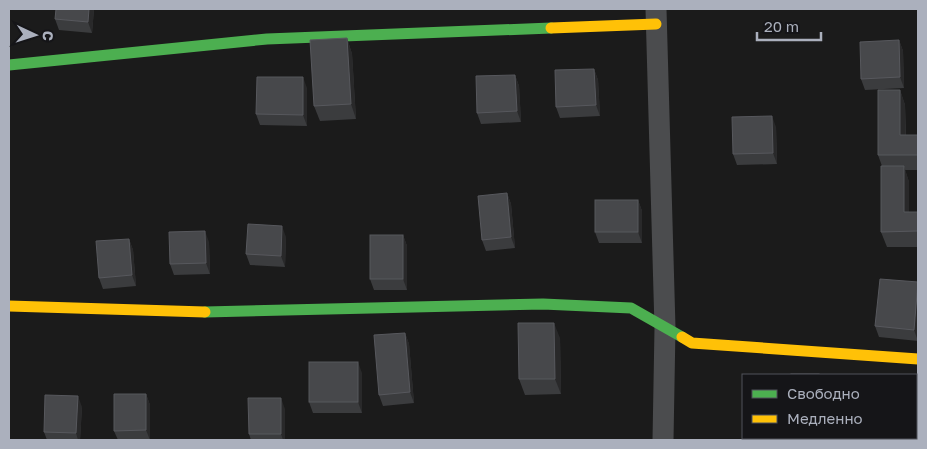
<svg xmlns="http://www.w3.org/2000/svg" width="927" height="449" font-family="'Golos Text',sans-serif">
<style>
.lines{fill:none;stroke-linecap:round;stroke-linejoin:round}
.lane{stroke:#4b4c4e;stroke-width:10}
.street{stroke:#4b4c4e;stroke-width:21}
.fast{stroke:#4caf50;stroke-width:11}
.slow{stroke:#ffc107;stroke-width:11}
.wall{fill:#3b3c3e}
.shaded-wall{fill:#29292a}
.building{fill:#47484b;stroke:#57585d}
</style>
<rect width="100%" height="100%" fill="#1b1b1b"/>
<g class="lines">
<path class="lane" d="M884 440V438"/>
<path class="street" d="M656 9 665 328 663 440"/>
<g class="fast">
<path d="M9 65 267 39 551 28"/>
<path d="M205 312 543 304 631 308 682 337"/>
</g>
<g class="slow">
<path d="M551 28 656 24"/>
<path d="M9 306 205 312"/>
<path d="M682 337 692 343 918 359"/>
</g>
</g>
<g class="wall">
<path d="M94 9 92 33 59 30 55 19Z"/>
<path d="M347 38 352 54 356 119 320 121 314 106Z"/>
<path d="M899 40 903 51 904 88 865 90 861 79Z"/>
<path d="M594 69 598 80 600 116 560 118 556 107Z"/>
<path d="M515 75 519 86 521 122 481 124 477 113Z"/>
<path d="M307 88V126L260 125 256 114Z"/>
<path d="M900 90 905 105 906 135H918V170H905L909 182V212H918V247H887L881 232 882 166 878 155Z"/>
<path d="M776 127 777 164 737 165 733 154Z"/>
<path d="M507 193 511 204 515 248 486 251 482 240Z"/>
<path d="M638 200 642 211V243H599L595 232Z"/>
<path d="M403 235 407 246V290H374L370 279Z"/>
<path d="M286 237 285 267 250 265 246 254Z"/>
<path d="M129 239 133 250 136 286 103 289 99 278Z"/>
<path d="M209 242 210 274 174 275 170 264Z"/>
<path d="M918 282V341L879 337 875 326Z"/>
<path d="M405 333 409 344 414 403 383 406 379 395Z"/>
<path d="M560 338 561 394 525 395 519 379Z"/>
<path d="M362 373V413H313L309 402Z"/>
<path d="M146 394 150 405V440H118L114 431Z"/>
<path d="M82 407 80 440H47L44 432Z"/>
<path d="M285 409V440H251L249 434Z"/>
</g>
<g class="shaded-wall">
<path d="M89 9H94L92 33 88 22Z"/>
<path d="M347 38 352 54 356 119 351 104Z"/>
<path d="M899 40 903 51 904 88 900 77Z"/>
<path d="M594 69 598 80 600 116 596 105Z"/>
<path d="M515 75 519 86 521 122 517 111Z"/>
<path d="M303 77 307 88V126L303 115Z"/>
<path d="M900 90 905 105 906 150 900 135Z"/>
<path d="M772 116 776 127 777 164 773 153Z"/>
<path d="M904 166 909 182V227L904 212Z"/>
<path d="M507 193 511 204 515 248 511 237Z"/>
<path d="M638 200 642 211V243L638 232Z"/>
<path d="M282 226 286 237 285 267 281 256Z"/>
<path d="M205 231 209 242 210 274 206 263Z"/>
<path d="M403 235 407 246V290L403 279Z"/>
<path d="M129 239 133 250 136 286 132 275Z"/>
<path d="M918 282V341L914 330Z"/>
<path d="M554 323 560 338 561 394 555 379Z"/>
<path d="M405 333 409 344 414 403 410 392Z"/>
<path d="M358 362 362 373V413L358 402Z"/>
<path d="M146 394 150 405V440L146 430Z"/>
<path d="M78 396 82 407 80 440H78L76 433Z"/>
<path d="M281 398 285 409V440H283L281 434Z"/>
</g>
<g class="building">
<path d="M56 9H89L88 22 55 19Z"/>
<path d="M347 38 351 104 314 106 310 40Z"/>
<path d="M899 40 900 77 861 79 860 42Z"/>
<path d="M594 69 596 105 556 107 555 70Z"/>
<path d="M515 75 517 111 477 113 476 76Z"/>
<path d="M257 77H303V115L256 114Z"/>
<path d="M878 90H900V135H918V155H878Z"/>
<path d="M772 116 773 153 733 154 732 117Z"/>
<path d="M881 166H904V212H918V231L881 232Z"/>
<path d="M507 193 511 237 482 240 478 196Z"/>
<rect x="595" y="200" width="43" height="32"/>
<path d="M248 224 282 226 281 256 246 254Z"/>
<path d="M205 231 206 263 170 264 169 232Z"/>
<rect x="370" y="235" width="33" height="44"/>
<path d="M129 239 132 275 99 278 96 241Z"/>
<path d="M880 279 918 282 914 330 875 326Z"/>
<path d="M518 323H554L555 379H519Z"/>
<path d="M405 333 410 392 379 395 374 335Z"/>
<rect x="309" y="362" width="49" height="40"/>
<rect x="791" y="374" width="28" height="1"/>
<path d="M114 394H146V430L114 431Z"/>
<path d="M45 395 78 396 76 433 44 432Z"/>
<path d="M248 398H281V434H249Z"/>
</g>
<rect width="927" height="449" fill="none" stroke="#abb0bd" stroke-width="20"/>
<rect x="742" y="374" width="175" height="65" fill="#151518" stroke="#51535a"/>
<rect x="752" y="390" width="25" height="8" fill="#4caf50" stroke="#51535a"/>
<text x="787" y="399" font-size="15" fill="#abb0bd">Свободно</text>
<rect x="752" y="415" width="25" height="8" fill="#ffc107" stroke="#51535a"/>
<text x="787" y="424" font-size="15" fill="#abb0bd">Медленно</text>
<g transform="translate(35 35) rotate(94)" stroke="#151518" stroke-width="4" paint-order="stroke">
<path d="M0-4L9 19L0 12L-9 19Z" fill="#abb0bd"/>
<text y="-8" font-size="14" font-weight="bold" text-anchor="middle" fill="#abb0bd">С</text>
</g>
<path d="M757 32v8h64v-8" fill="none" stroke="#abb0bd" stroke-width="2.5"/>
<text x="764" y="32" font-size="15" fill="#abb0bd" stroke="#151518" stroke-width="4" paint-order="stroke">20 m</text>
</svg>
